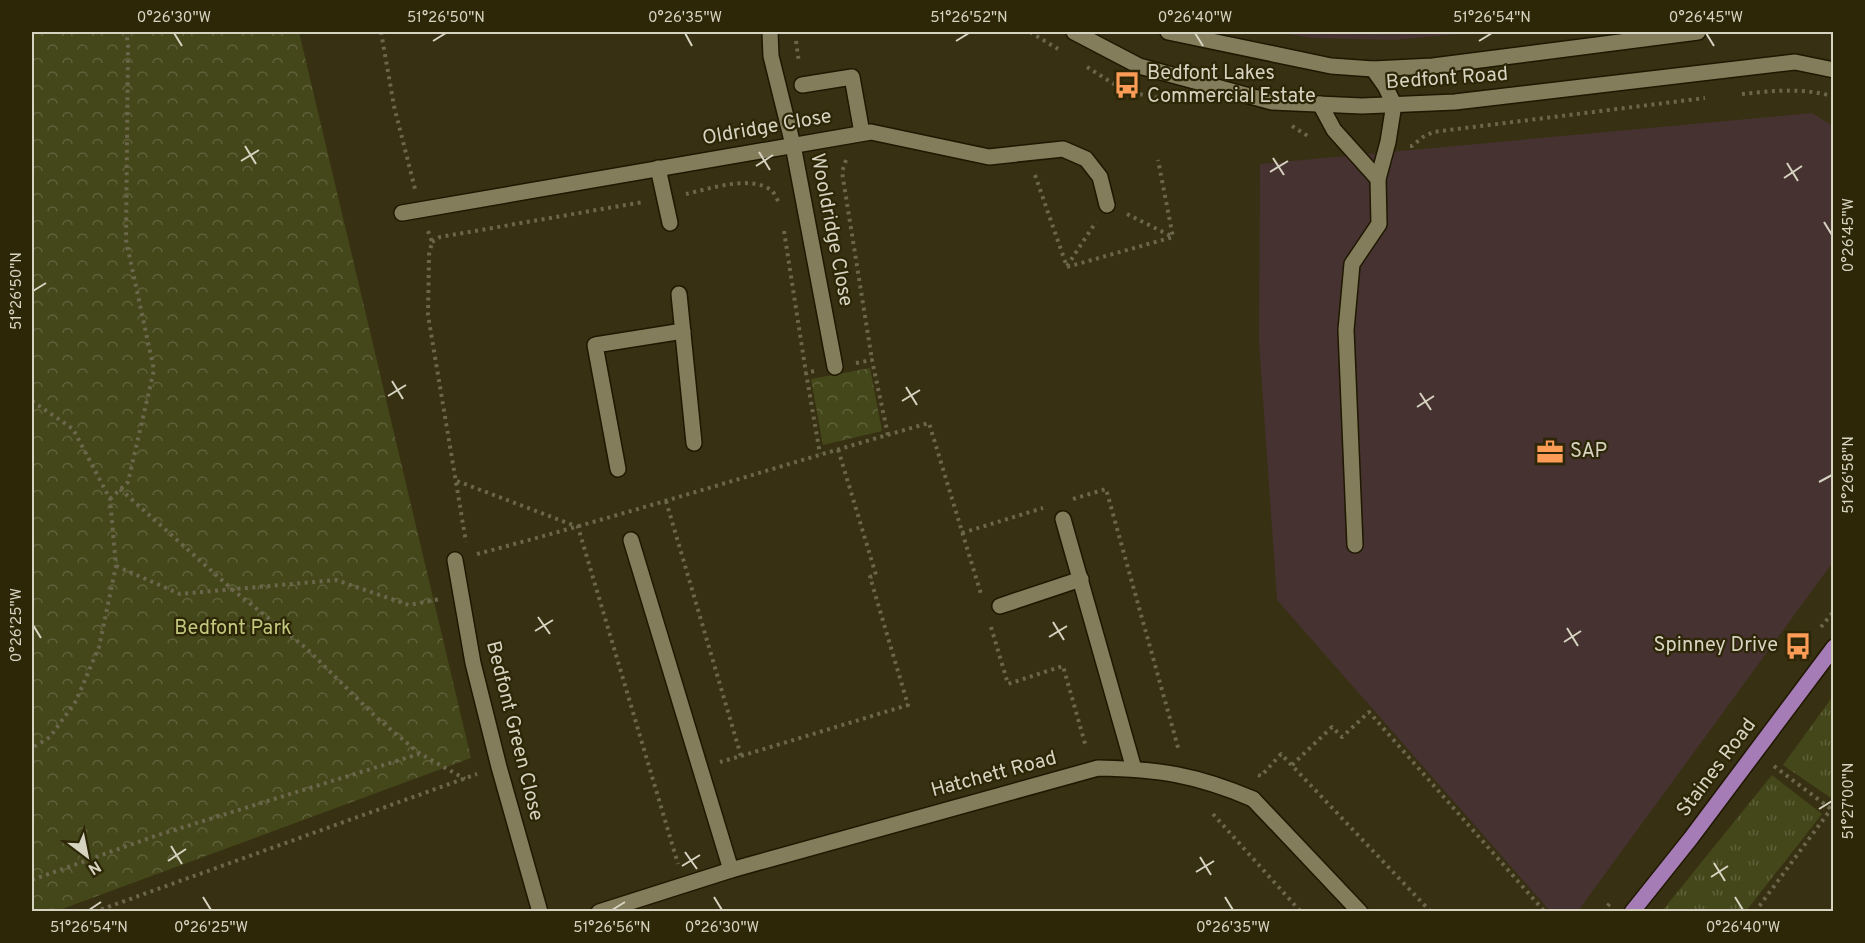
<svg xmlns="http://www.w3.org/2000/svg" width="1865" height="943" font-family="Overpass,sans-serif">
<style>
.commercial{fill:#463230}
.grass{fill:url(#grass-tufts)}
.park{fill:url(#park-crowns)}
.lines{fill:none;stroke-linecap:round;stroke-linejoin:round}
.service-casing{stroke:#1f1800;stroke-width:18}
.minor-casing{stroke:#1f1800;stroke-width:18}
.tertiary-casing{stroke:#1f1800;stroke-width:18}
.primary-casing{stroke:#1f1800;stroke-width:18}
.path{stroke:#6b664c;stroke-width:4;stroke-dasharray:3 4.5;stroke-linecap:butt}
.service{stroke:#847d5c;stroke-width:15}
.minor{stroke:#847d5c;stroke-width:15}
.tertiary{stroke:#847d5c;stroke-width:15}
.primary{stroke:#a67cb6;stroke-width:15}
.ticks{fill:none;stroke:#d6d3c1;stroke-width:2}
.labels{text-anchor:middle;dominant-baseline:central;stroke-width:4.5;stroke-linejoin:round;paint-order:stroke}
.poi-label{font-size:20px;fill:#d6d3c1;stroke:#2d2607;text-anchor:start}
.street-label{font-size:20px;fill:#d6d3c1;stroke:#2d2607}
.park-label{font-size:20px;fill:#c2c87e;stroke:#2d2607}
.neatline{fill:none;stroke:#d6d3c1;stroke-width:2}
.ticks-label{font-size:15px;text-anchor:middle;fill:#d6d3c1}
</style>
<defs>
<pattern id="grass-tufts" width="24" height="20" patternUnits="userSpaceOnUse" patternTransform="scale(1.5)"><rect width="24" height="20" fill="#44471a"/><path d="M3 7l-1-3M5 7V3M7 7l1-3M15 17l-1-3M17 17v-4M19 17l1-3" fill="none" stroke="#5e613a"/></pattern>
<pattern id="park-crowns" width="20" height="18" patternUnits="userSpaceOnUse" patternTransform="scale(1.5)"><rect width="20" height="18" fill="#44471a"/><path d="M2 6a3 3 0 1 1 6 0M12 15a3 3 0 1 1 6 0" fill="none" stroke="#5e613a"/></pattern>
</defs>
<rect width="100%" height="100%" fill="#373012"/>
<g class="commercial">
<path d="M1275 32H1482L1393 40 1313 38Z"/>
<path d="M1812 113 1833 126V562L1578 911H1550L1277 600 1259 342 1260 164Z"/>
</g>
<g class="grass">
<path d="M1833 696 1834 794 1831 798 1783 765Z"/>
<path d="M1772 775 1822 814 1746 911H1662Z"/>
</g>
<g class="park">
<path d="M32 32H299L471 758 54 912 32 911Z"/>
<path d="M870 368 882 431 823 445 811 379Z"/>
</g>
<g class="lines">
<defs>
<g id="service">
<path d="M802 85 852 77 862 133"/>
<path d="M1320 104 1334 130 1378 179"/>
<path d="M658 168 670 223"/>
<path d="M679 294 694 443"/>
<path d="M618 469 595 345 683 331"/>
<path d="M1063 519 1134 769"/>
<path d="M631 540 731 870"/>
<path d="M1355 545 1346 330 1352 264 1379 224 1378 179 1388 142 1394 104 1385 86 1373 69"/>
<path d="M1000 606 1081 579"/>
<path d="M1253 799 1360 912"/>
</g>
<g id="minor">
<path d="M770 32 771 56 793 145 835 367"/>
<path d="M402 213 871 132 989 157 1063 149 1086 159 1100 177 1107 205"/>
<path d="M455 560 473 663 499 767 540 912"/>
<path d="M599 912 731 870 1098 768C1159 769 1197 775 1253 799"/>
</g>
<g id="tertiary">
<path d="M1074 32 1139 66 1272 102 1362 106 1455 102 1795 62 1834 70"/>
<path d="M1168 32 1331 66 1373 69 1433 66 1698 32"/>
</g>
<path id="primary" d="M1632 912 1691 838 1834 647"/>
</defs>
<use href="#service" class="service-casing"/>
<use href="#minor" class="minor-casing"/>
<use href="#tertiary" class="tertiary-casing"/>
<use href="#primary" class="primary-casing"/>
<g class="path">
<path d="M381 32 394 106 415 189"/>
<path d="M1030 32 1058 49"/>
<path d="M796 41 799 63"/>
<path d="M1087 67 1125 91 1168 100"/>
<path d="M1742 94C1772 91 1805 87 1834 97"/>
<path d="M1292 126 1311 138"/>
<path d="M1410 146H1412L1423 137 1433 132 1705 98"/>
<path d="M846 160 842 172 872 360"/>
<path d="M1035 175 1067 267 1173 237 1158 160"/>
<path d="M686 194C709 189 752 174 772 191 775 194 777 199 779 203"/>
<path d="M1127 214 1173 237"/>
<path d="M428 231 432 242 429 255 428 315 466 542"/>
<path d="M784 231 806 373"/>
<path d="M432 242 440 237 643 202"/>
<path d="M1067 266 1096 222"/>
<path d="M856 363 872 360 888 435"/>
<path d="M814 371 806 373 820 454"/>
<path d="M32 401 73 429 110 499 116 566 99 647 76 701 50 737 32 748"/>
<path d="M457 481 578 527 678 864"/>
<path d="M120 489 233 590 306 648 377 718 419 753 465 779"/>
<path d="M110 499 128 482 154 370 126 240 128 45 126 32"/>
<path d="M1073 499 1106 489 1179 751"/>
<path d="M666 501 741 756 720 762"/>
<path d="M962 533 1043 508"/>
<path d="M477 554C629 514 778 466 929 423L981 594"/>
<path d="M116 566 180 594 336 580 409 605 440 599"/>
<path d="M991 627 1008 684 1063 666 1086 747"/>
<path d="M1821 627 1834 611"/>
<path d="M741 756 908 705 870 577 876 575 838 449"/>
<path d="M1292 765 1332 727 1342 737 1369 712 1545 912"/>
<path d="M1774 766 1831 809"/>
<path d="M1258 775 1261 776 1281 754 1431 912"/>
<path d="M1213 814 1301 912"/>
<path d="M32 880 155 836 419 754"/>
<path d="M94 912 477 774"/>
<path d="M1603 912 1610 903"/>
<path d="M1755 912 1834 805"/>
</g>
<use href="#service" class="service"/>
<use href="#minor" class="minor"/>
<use href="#tertiary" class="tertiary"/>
<use href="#primary" class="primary"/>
</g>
<path class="ticks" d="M174 33 182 46M685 33 692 46M1195 33 1203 46M1706 33 1714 46M433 41 446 33M956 41 969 33M1479 41 1492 33M245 146 256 164M759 152 770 170M1273 158 1284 175M241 161 259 150M1787 163 1798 181M756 166 773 155M1270 172 1288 161M1784 178 1802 166M1824 222 1832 235M33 291 46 283M392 381 403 399M906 387 917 405M1420 393 1431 410M388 396 406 385M902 401 920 390M1417 407 1434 396M1819 482 1832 475M538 617 550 634M1053 622 1064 640M33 625 41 638M1567 628 1578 646M535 631 553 620M1049 637 1067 626M1564 642 1581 631M1819 809 1832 801M171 846 182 864M685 852 697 869M1200 857 1211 875M168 861 186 849M1714 863 1725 881M682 866 700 855M1196 872 1214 861M1711 877 1728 866M203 897 211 910M714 897 722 910M1225 897 1233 910M1735 897 1743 910M89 910 101 902M612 910 625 902"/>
<defs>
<symbol id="bus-bare" viewBox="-9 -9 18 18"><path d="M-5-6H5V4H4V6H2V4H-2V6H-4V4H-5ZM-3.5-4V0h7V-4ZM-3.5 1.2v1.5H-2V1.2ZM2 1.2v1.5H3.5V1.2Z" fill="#fd9c56" stroke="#2d2607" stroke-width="2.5" paint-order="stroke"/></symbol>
<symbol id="office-bare" viewBox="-9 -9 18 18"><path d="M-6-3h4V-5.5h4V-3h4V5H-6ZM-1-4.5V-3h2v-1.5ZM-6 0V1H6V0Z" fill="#fd9c56" stroke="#2d2607" stroke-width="2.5" paint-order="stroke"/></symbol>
</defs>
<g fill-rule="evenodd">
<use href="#bus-bare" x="1108" y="66" width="38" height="38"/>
<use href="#office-bare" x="1531" y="433" width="38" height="38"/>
<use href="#bus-bare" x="1779" y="627" width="38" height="38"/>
</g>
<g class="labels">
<g class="poi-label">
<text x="1147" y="74">Bedfont Lakes<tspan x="1147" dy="23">Commercial Estate</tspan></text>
<text x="1570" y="452">SAP</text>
<text x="1778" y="646" text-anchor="end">Spinney Drive</text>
</g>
<g class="street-label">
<text transform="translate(1447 79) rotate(-4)">Bedfont Road</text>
<text transform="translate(767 128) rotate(-10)">Oldridge Close</text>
<text transform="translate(831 230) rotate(79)">Wooldridge Close</text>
<text transform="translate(514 731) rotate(76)">Bedfont Green Close</text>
<text transform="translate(1717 768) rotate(-53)">Staines Road</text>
<text transform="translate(994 775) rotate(-15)">Hatchett Road</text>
</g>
<g class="park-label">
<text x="233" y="629">Bedfont Park</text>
</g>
</g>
<rect width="1865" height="943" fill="none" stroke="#2d2607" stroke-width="66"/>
<g transform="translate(87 856) rotate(148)" stroke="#2d2607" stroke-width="4.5" paint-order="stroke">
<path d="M0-4.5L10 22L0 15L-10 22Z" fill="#d6d3c1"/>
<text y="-9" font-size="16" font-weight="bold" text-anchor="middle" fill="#d6d3c1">N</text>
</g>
<rect x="33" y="33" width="1799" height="877" class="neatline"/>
<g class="ticks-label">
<text x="174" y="22">0°26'30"W</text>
<text x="446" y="22">51°26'50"N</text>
<text x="685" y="22">0°26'35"W</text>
<text x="969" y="22">51°26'52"N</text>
<text x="1195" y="22">0°26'40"W</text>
<text x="1492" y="22">51°26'54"N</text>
<text x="1706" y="22">0°26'45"W</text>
<text transform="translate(1848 235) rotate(-90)" y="5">0°26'45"W</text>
<text transform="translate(16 291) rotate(-90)" y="5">51°26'50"N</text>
<text transform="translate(1848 475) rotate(-90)" y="5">51°26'58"N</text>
<text transform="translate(16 625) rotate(-90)" y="5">0°26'25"W</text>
<text transform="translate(1848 801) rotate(-90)" y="5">51°27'00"N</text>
<text x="89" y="932">51°26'54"N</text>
<text x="211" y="932">0°26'25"W</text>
<text x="612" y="932">51°26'56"N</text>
<text x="722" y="932">0°26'30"W</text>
<text x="1233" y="932">0°26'35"W</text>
<text x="1743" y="932">0°26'40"W</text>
</g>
</svg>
